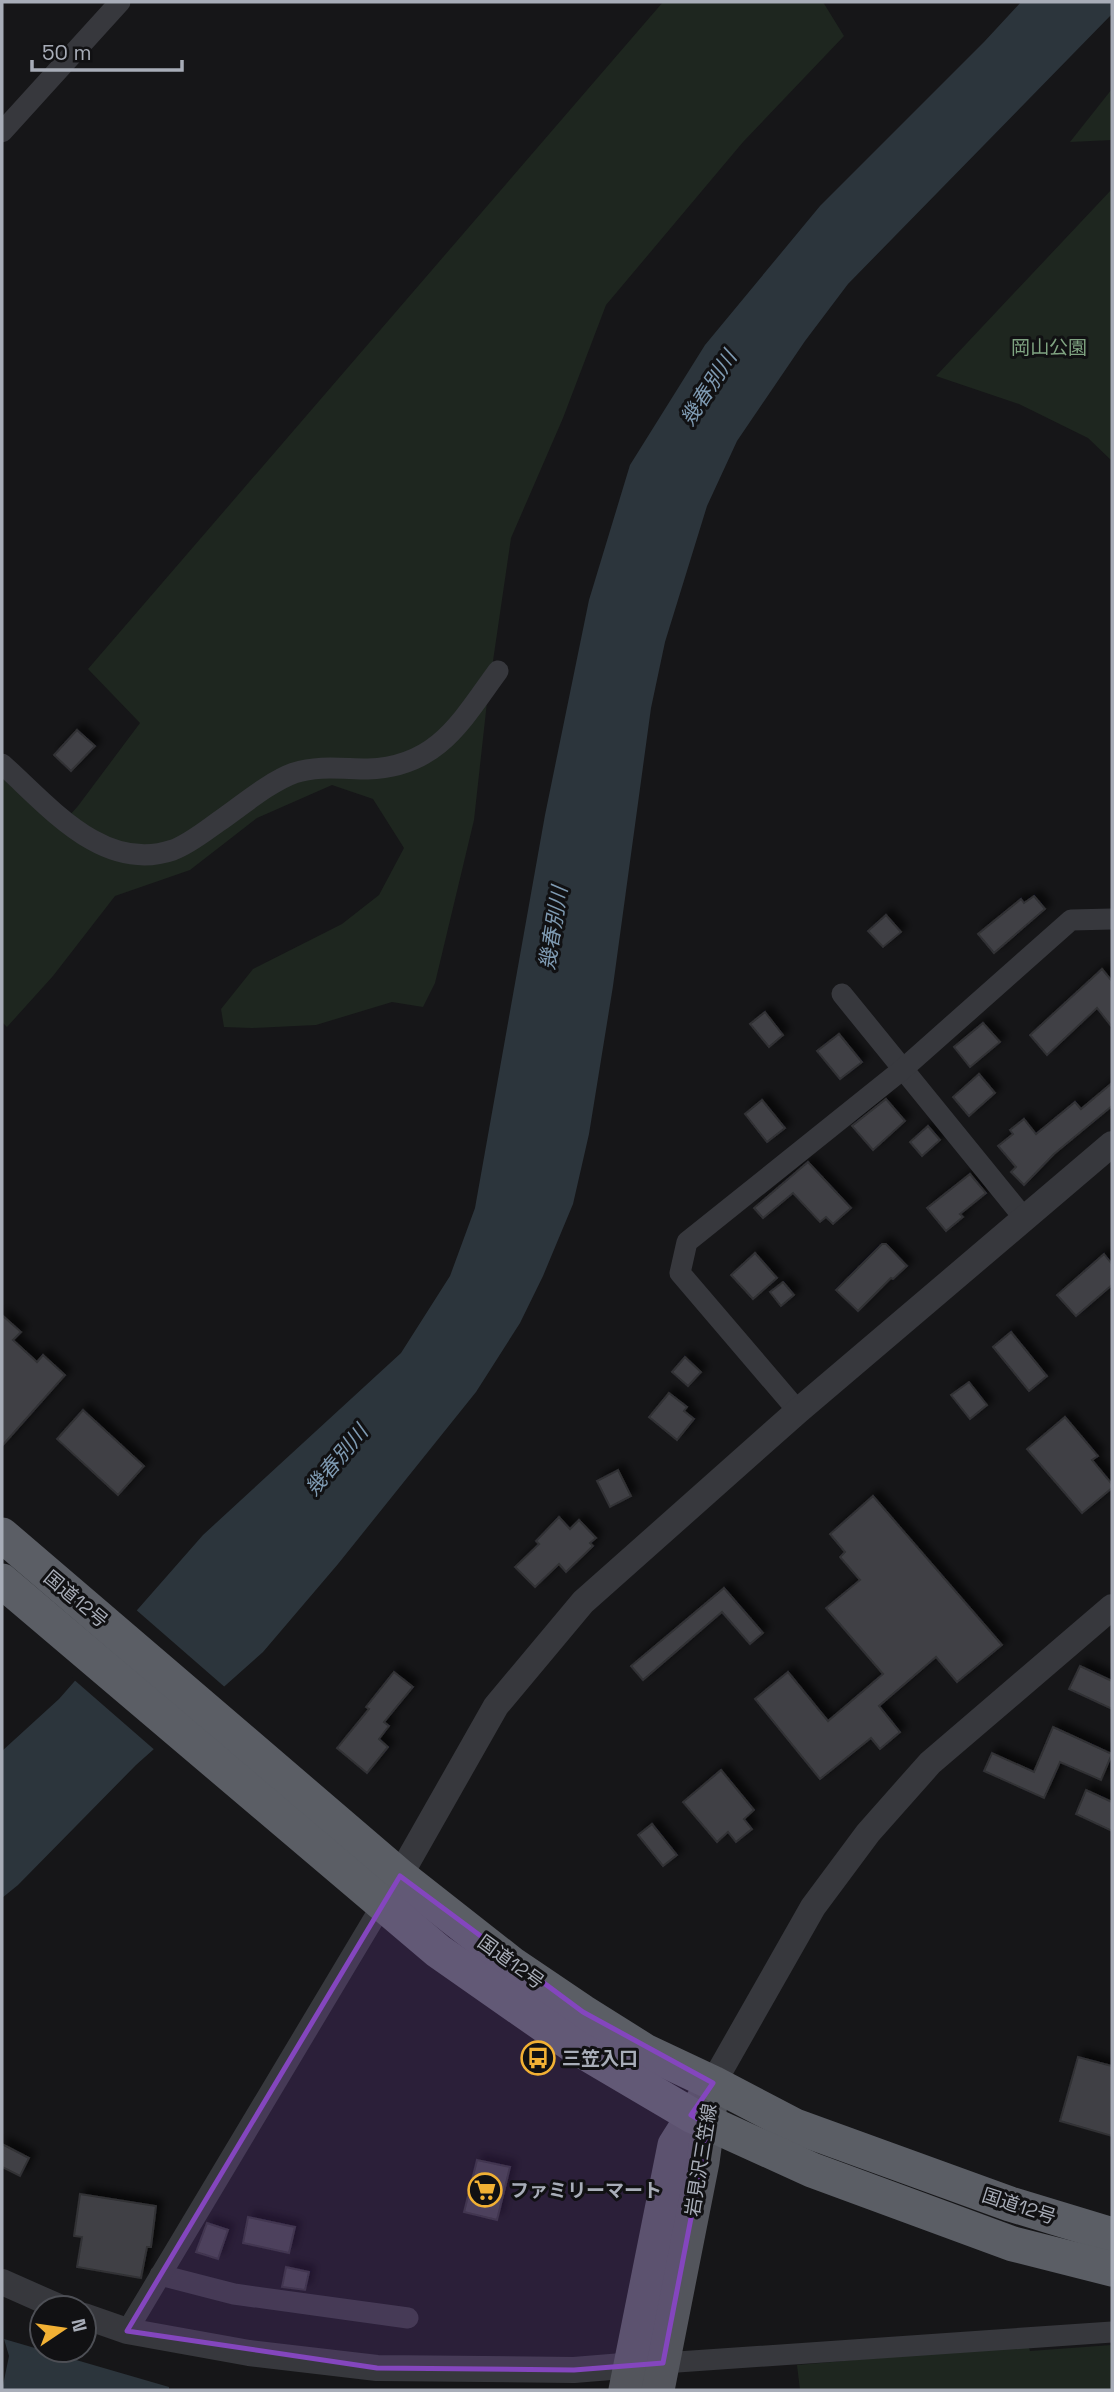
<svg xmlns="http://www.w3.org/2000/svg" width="1114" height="2392" font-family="'Space Grotesk','Noto Sans JP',sans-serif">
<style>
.green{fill:#1e261f}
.water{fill:#2c353c}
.pier{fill:#161618}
.building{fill:#404145;stroke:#303034;stroke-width:2;filter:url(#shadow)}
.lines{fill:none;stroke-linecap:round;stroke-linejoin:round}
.minor{stroke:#37383d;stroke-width:21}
.tertiary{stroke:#37383d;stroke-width:26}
.primary{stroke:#53555c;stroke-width:33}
.trunk{stroke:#5b5e65;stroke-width:35}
.marked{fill:#8446be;fill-opacity:0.2;stroke:#8446be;stroke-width:5;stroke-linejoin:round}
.labels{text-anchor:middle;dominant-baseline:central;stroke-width:6;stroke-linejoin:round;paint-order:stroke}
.park-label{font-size:19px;fill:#7fa381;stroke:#111113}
.street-label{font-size:19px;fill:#a8adb8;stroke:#111113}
.poi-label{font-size:19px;font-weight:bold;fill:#a8adb8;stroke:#111113;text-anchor:start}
.water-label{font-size:21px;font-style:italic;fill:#7f9bb3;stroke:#111113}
</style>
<defs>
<filter id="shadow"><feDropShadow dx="6" dy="-6" stdDeviation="3.5" flood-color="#0009"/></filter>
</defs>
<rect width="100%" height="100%" fill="#161618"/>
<g class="green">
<path d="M663 2H823L844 36 743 142 606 305 563 418 511 538 487 702 474 820 435 983 423 1007 392 1002 316 1025 252 1028 224 1027 221 1009 253 969 342 924 379 895 404 848 373 799 332 785 257 818 190 870 115 896 53 976 7 1027 2 1022V774L59 827 78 806 140 723 88 669Z"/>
<path d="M1112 89V140L1070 142Z"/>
<path d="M1112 189V461L1088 438 1019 404 936 376Z"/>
<path d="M1028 2345 1030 2351 1112 2345V2390H800L797 2365Z"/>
</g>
<g class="water">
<path d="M1021 2H1112V14L848 284 805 341 737 441 707 506 665 642 651 708 613 986 589 1134 573 1204 543 1276 520 1323 476 1392 338 1564 263 1652 136 1765 18 1885 2 1898V1751L59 1699 203 1535 401 1353 450 1276 475 1208 545 815 589 600 630 465 705 345 820 206 984 42Z"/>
<path d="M4 2339 169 2387V2390H2L9 2356Z"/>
</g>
<path class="pier" d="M134 1608 227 1689 157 1752 72 1678Z"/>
<g class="building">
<path d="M77 730 95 746 71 771 54 755Z"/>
<path d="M1034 896 1045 909 994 953 978 934 1021 899 1024 903Z"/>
<path d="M886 915 901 932 883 947 868 931Z"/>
<path d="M1102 969 1112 981V1027L1097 1008 1047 1055 1030 1035Z"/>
<path d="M765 1012 783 1035 769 1047 750 1024Z"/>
<path d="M983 1023 1000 1042 970 1067 954 1047Z"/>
<path d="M839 1034 862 1062 840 1079 817 1051Z"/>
<path d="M979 1074 995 1093 969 1116 953 1097Z"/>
<path d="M1112 1083V1106L1054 1154 1024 1185 1011 1172 1016 1167 998 1146 1013 1134 1010 1130 1024 1119 1036 1134 1075 1102 1081 1109Z"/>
<path d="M886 1099 905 1121 873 1150 852 1126Z"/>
<path d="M762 1100 785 1128 767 1142 745 1114Z"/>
<path d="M928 1126 940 1140 922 1156 910 1142Z"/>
<path d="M808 1162 851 1208 833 1224 826 1217 820 1222 793 1193 763 1218 754 1208Z"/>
<path d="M970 1174 986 1193 960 1214 963 1217 946 1231 927 1208Z"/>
<path d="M882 1244H886L907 1266 893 1279 891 1278 858 1311 836 1290Z"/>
<path d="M755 1253 777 1278 753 1299 731 1275Z"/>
<path d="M1104 1254 1112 1264V1285L1076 1316 1057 1295Z"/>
<path d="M783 1282 794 1295 781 1306 770 1292Z"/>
<path d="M2 1315 21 1332 13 1340 37 1362 43 1355 65 1375 2 1446Z"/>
<path d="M1011 1332 1047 1376 1029 1391 993 1347Z"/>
<path d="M685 1357 701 1372 688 1386 672 1372Z"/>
<path d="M969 1382 987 1405 970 1419 951 1395Z"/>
<path d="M669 1393 687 1407 684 1411 694 1419 677 1440 649 1417Z"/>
<path d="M83 1410 144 1466 118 1495 57 1439Z"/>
<path d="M1065 1417 1098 1456 1092 1460 1112 1484V1488L1082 1513 1027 1449Z"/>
<path d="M618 1470 631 1496 610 1507 597 1481Z"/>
<path d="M873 1496 1002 1645 957 1682 936 1657 879 1706 900 1732 880 1749 871 1738 820 1779 755 1699 788 1672 828 1721 883 1674 826 1608 860 1580 840 1557 845 1552 830 1534Z"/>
<path d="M559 1517 570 1529 579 1520 596 1538 590 1543 593 1546 566 1572 559 1564 535 1587 515 1567 539 1544 536 1541Z"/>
<path d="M724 1588 763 1633 750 1644 722 1612 643 1680 631 1666Z"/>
<path d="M1080 1666 1112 1681V1709L1069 1689Z"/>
<path d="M394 1672 413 1687 384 1722 389 1726 379 1739 388 1747 367 1773 337 1748 369 1709 366 1707Z"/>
<path d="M1053 1727 1112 1754 1101 1780 1060 1762 1044 1798 984 1771 992 1753 1034 1772Z"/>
<path d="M721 1770 754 1810 744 1819 752 1829 736 1842 728 1832 717 1842 683 1802Z"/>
<path d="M1086 1790 1112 1802V1831L1076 1814Z"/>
<path d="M652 1824 677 1855 663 1866 638 1835Z"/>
<path d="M1078 2057 1112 2066V2136L1060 2121Z"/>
<path d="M2 2144 29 2158 20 2176 2 2167Z"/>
<path d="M477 2160 510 2167 497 2220 464 2212Z"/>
<path d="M80 2194 156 2206 151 2247H147L141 2278 77 2267 82 2237 74 2236Z"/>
<path d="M248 2217 295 2227 289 2253 243 2243Z"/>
<path d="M207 2223 228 2230 218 2259 196 2252Z"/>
<path d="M286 2267 309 2272 305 2290 282 2287Z"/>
</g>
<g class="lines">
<g class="minor">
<path d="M2 132 120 2"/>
<path d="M2 764C48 805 103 874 173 850 189 844 204 832 218 822 240 807 269 782 294 773 319 765 343 769 368 769 438 767 462 720 498 671"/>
<path d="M842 994 1024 1218"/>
<path d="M798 1411 680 1273 687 1242 903 1069 1071 920 1112 919"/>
<path d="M160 2275 234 2294 408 2318"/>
<path d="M127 2331 382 1905"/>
<path d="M663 2363 1112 2332"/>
</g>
<g class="tertiary">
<path d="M391 1891 496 1706 583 1602 798 1411 1112 1144"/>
<path d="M713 2083 813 1907 868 1833 930 1763 1112 1607"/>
<path d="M2 2282 61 2308"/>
<path d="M84 2316 127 2331 249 2353 377 2368 574 2370 647 2364"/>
</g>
<g class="primary">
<path d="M625 2390 674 2145 713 2083"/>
<path d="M658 2390 703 2162 712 2096"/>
</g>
<g class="trunk">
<path d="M2 1535 400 1876 512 1964 583 2012 645 2051 713 2083 795 2126 1010 2204 1112 2235"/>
<path d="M2 1581 438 1951 574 2046 691 2115 812 2170 1013 2244 1112 2269"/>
</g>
</g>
<path class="marked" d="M400 1876 583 2012 713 2083 691 2115 709 2125 663 2363 574 2370 377 2368 127 2331Z"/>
<defs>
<symbol id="bus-ring" viewBox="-11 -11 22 22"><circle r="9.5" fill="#111113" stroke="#f2b134" stroke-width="1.5"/><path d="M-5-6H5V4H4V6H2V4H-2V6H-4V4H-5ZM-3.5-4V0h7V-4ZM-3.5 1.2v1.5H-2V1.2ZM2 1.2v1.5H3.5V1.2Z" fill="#f2b134"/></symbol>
<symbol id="supermarket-ring" viewBox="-11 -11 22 22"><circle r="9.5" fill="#111113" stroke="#f2b134" stroke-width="1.5"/><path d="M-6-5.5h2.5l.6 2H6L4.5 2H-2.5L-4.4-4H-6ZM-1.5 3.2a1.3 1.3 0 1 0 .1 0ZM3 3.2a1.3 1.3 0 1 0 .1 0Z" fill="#f2b134"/></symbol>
</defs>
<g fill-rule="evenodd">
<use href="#bus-ring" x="519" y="2039" width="38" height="38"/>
<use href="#supermarket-ring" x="466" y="2171" width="38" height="38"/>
</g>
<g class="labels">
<g class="park-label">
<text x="1049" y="347">岡山公園</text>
</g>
<g class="street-label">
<text transform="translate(76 1599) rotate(40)">国道12号</text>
<text transform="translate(511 1962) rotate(36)">国道12号</text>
<text transform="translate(701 2160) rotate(-81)">岩見沢三笠線</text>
<text transform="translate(1019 2206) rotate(18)">国道12号</text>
</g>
<g class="poi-label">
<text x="562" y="2058">三笠入口</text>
<text x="510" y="2190">ファミリーマート</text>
</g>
<g class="water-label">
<text transform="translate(708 388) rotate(-57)">幾春別川</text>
<text transform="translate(553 928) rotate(-81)">幾春別川</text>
<text transform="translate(336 1460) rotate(-50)">幾春別川</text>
</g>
</g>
<rect width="1114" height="2392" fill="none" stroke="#a8adb8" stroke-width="7"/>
<g transform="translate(63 2329) rotate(77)"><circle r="33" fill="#111113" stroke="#4d4f55" stroke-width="2"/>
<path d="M0-5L12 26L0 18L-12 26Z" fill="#f2b134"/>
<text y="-10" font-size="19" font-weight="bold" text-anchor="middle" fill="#a8adb8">N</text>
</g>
<path d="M32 60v10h150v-10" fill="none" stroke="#a8adb8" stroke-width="3.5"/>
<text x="42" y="60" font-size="21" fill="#a8adb8" stroke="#111113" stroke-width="5" paint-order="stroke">50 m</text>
</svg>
